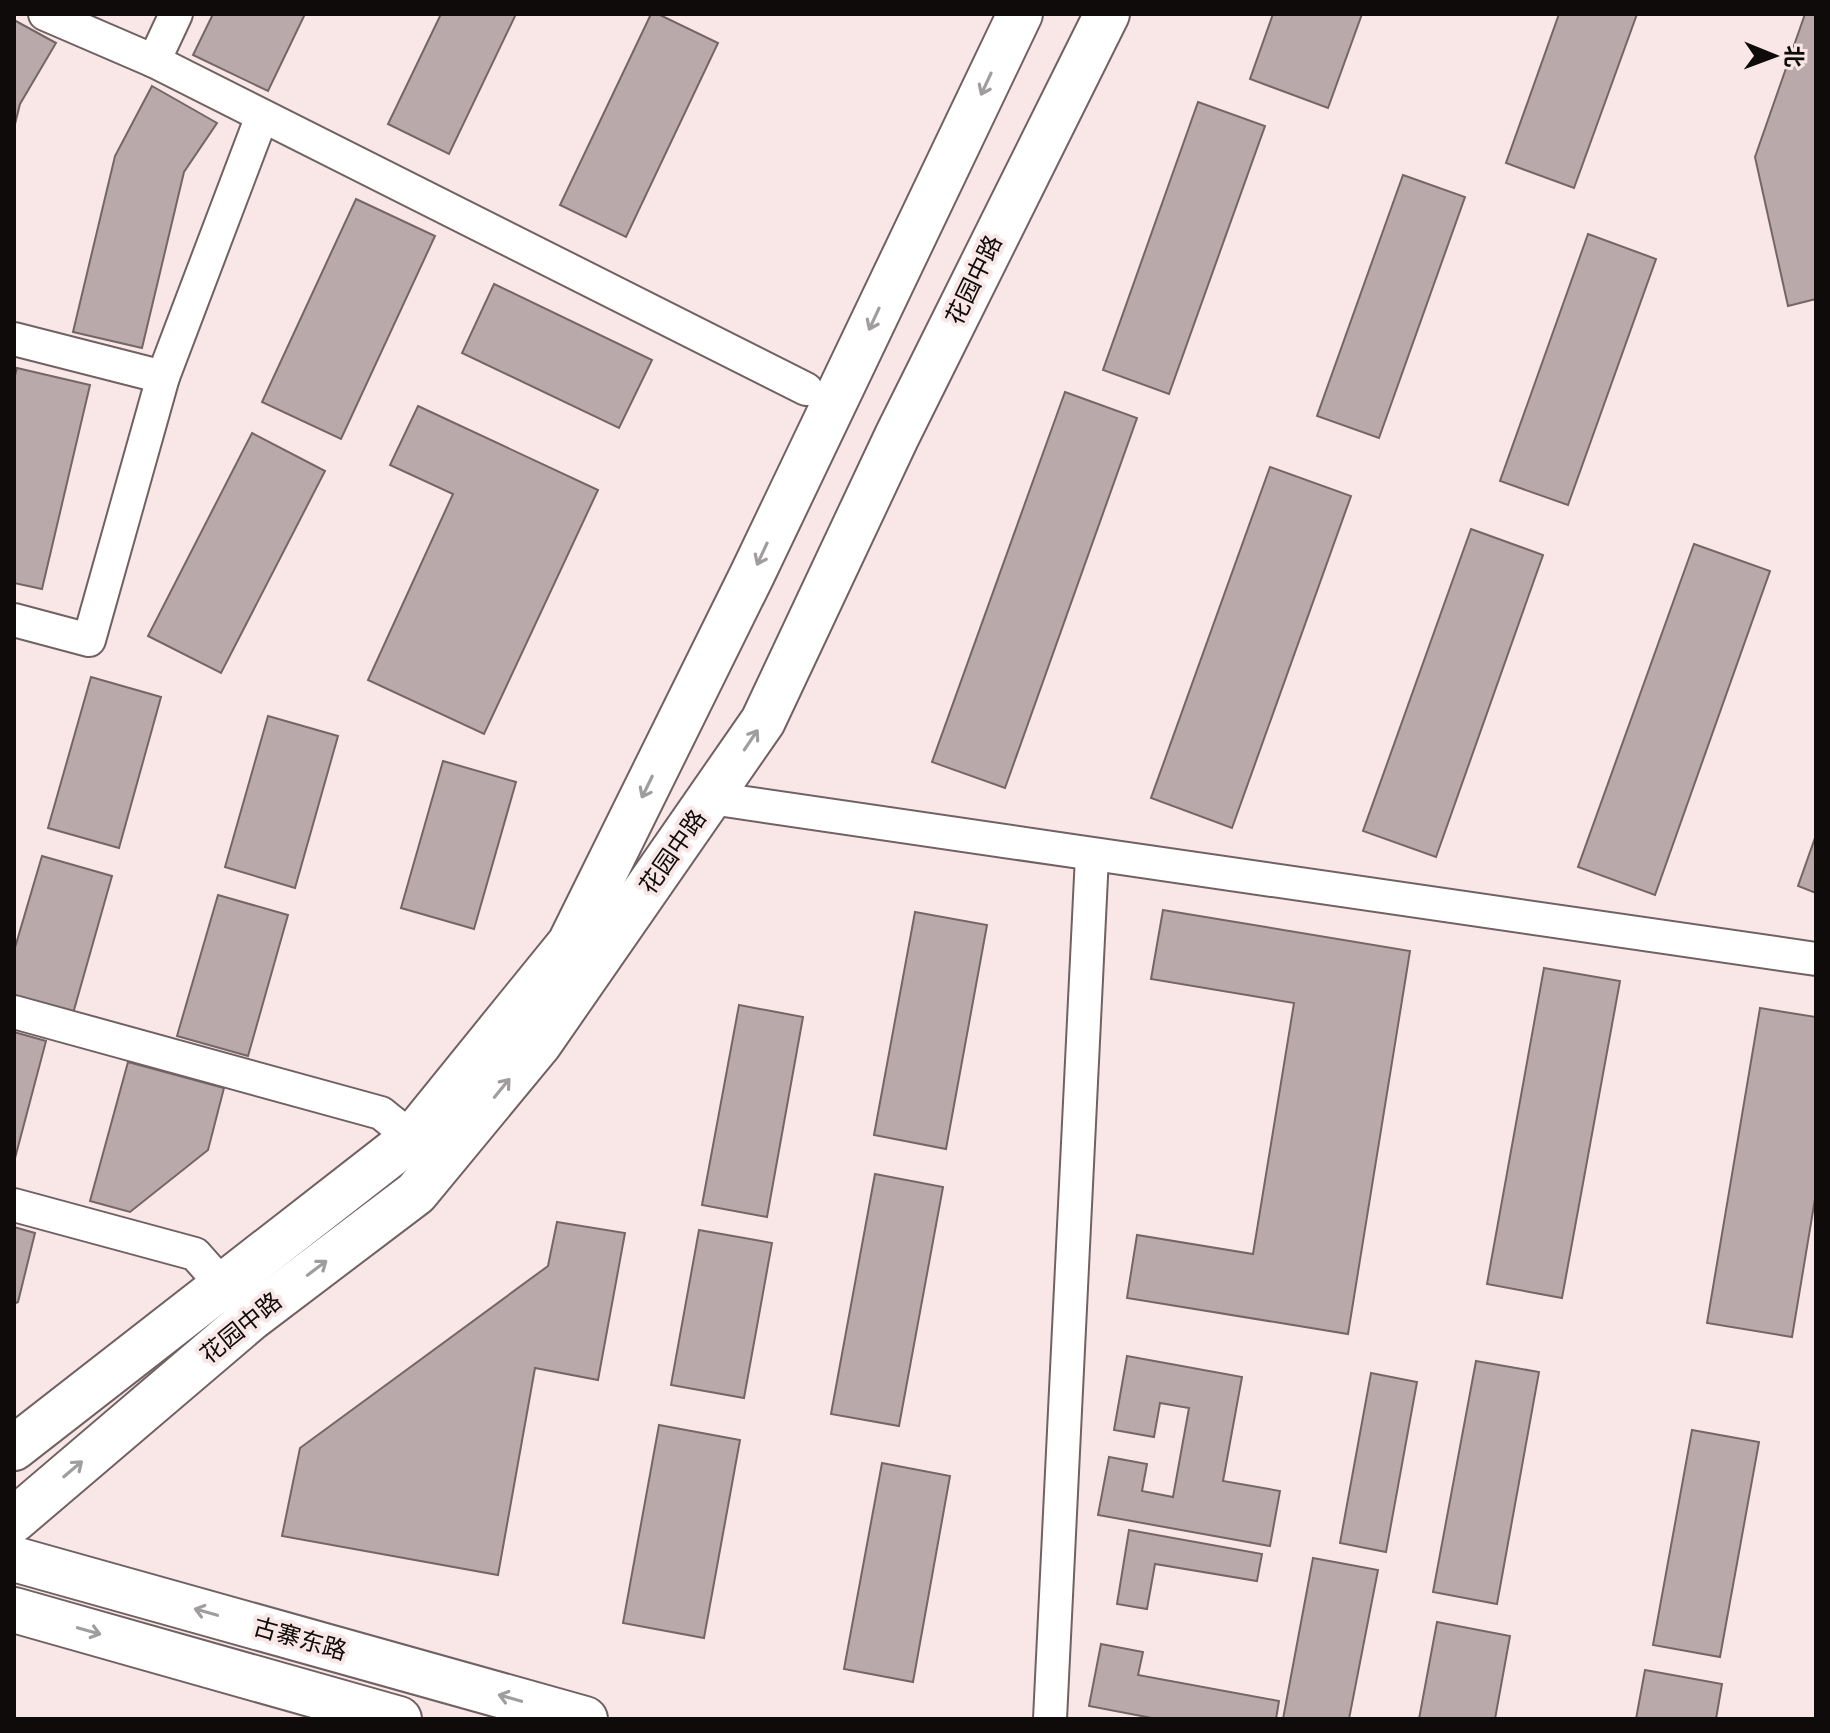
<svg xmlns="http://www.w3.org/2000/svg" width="1830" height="1733" font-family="Karla,'Noto Sans SC',sans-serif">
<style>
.building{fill:#baa9aa;stroke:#746566;stroke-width:2}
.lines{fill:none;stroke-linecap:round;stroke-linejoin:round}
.street-casing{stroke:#706162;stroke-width:36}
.secondary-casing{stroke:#706162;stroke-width:48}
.primary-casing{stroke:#706162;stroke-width:48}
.street{stroke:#fff;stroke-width:32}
.secondary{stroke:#fff;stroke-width:44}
.primary{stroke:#fff;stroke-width:44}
.oneway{stroke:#9f9d9d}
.labels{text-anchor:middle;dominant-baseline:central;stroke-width:8;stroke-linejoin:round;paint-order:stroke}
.street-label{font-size:24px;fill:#100b0b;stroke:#f9e7e7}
</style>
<rect width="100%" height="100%" fill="#f9e7e7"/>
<g class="building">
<path d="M213 14H305L268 91 193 55Z"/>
<path d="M441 14H516L449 154 388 124Z"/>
<path d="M651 14H658L718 43 626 237 560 205Z"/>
<path d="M1273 14H1362L1328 108 1250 79Z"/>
<path d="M1559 14H1637L1574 188 1506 163Z"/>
<path d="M1805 14H1816V299L1788 306 1755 157Z"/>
<path d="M14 20 56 43 20 104 14 128Z"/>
<path d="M152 86 217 123 184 172 142 348 73 332 115 156Z"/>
<path d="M1198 102 1265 126 1169 394 1103 370Z"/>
<path d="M1403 175 1465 197 1379 438 1317 416Z"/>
<path d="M356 199 435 236 341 439 262 402Z"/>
<path d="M1588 234 1656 259 1568 505 1500 481Z"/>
<path d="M494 284 652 360 619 428 462 353Z"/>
<path d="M17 368 90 385 42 589 14 583V379Z"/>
<path d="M1065 392 1137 418 1005 788 932 762Z"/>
<path d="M418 406 598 490 484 734 368 680 453 494 390 465Z"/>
<path d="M252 433 325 471 221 673 148 636Z"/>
<path d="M1270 467 1351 496 1232 828 1151 798Z"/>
<path d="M1471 529 1543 555 1436 857 1363 831Z"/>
<path d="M1694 544 1770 571 1655 895 1578 867Z"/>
<path d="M91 677 161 697 119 848 48 828Z"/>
<path d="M268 716 338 736 295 888 225 867Z"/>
<path d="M443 761 516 782 474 929 401 908Z"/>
<path d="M1816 835V893L1798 886Z"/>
<path d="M42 856 112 876 72 1017 14 1000V951Z"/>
<path d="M218 895 288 915 248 1056 177 1036Z"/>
<path d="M1163 910 1410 951 1348 1334 1127 1298 1137 1235 1253 1254 1294 1003 1151 979Z"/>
<path d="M915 912 987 925 946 1149 874 1135Z"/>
<path d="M1544 968 1620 981 1562 1298 1487 1284Z"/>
<path d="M739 1005 803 1017 767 1217 702 1205Z"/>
<path d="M1760 1008 1816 1017V1193L1792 1337 1707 1323Z"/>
<path d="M14 1032 46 1041 14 1162Z"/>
<path d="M128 1062 224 1088 208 1150 130 1212 90 1201Z"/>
<path d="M875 1174 943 1187 899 1426 831 1414Z"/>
<path d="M557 1222 625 1233 598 1380 535 1368 498 1575 282 1536 300 1448 548 1266Z"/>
<path d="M14 1227 35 1233 18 1302 14 1304Z"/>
<path d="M699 1230 772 1243 744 1398 671 1385Z"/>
<path d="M1127 1356 1242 1377 1223 1481 1280 1491 1270 1546 1098 1515 1109 1457 1147 1464 1142 1491 1173 1497 1189 1408 1160 1403 1154 1437 1114 1430Z"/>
<path d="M1476 1361 1539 1372 1497 1604 1433 1592Z"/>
<path d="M1371 1373 1417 1382 1386 1552 1340 1543Z"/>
<path d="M659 1425 740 1440 704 1638 623 1623Z"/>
<path d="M1692 1430 1759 1442 1720 1657 1653 1645Z"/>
<path d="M882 1463 950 1476 913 1682 844 1669Z"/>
<path d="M1129 1530 1262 1554 1257 1581 1155 1564 1147 1609 1117 1604Z"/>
<path d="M1313 1558 1378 1570 1349 1719H1283Z"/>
<path d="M1437 1622 1510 1636 1495 1719H1419Z"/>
<path d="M1101 1644 1143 1652 1138 1675 1279 1701 1276 1719H1157L1089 1706Z"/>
<path d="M1645 1670 1722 1684 1716 1719H1636Z"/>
</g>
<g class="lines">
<defs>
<g id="street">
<path d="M45 14 154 61 806 389"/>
<path d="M154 61 176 14"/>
<path d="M14 339 163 377"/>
<path d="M14 620 89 640 163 377 262 116"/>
<path d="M711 798C1079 854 1448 902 1816 959"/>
<path d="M14 1012 381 1113 428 1151"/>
<path d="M14 1205 195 1254 236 1300"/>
<path d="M1050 1719 1092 856"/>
</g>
<g id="secondary">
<path d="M14 1448 412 1138 570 943 752 575 1020 14"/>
<path d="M14 1520 251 1318 416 1193 539 1044 763 721 897 436 1107 14"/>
</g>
<g id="primary">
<path d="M14 1559 585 1719"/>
<path d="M14 1610 399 1719"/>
</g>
</defs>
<use href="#street" class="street-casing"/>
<use href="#secondary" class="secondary-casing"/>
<use href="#primary" class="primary-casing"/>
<use href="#street" class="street"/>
<use href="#secondary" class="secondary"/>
<use href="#primary" class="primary"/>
</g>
<defs><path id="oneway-shaft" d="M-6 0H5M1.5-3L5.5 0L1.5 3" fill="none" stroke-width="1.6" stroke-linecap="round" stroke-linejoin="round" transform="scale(2)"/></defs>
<g class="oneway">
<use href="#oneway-shaft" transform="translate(986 84) rotate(115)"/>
<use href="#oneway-shaft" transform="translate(874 319) rotate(115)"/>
<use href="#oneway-shaft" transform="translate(762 554) rotate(115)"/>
<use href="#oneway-shaft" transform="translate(751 740) rotate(-56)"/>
<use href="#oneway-shaft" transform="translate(647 787) rotate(116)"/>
<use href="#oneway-shaft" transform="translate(502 1088) rotate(-51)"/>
<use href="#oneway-shaft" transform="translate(317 1268) rotate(-37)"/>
<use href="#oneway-shaft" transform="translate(73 1469) rotate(-40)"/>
<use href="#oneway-shaft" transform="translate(206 1612) rotate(-164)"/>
<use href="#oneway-shaft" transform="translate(89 1631) rotate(16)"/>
<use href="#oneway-shaft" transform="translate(510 1698) rotate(-164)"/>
</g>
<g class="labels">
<g class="street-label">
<text transform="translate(974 280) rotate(-64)">花园中路</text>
<text transform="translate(673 852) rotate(-55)">花园中路</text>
<text transform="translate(241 1328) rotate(-39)">花园中路</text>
<text transform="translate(300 1639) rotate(16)">古寨东路</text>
</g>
</g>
<rect width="1830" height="1733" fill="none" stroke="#100b0b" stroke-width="32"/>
<g transform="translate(1774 56) rotate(91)" stroke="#f9e7e7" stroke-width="6" paint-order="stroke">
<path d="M0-6L14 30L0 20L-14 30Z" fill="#100b0b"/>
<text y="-12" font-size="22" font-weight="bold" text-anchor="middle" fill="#100b0b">北</text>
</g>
</svg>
